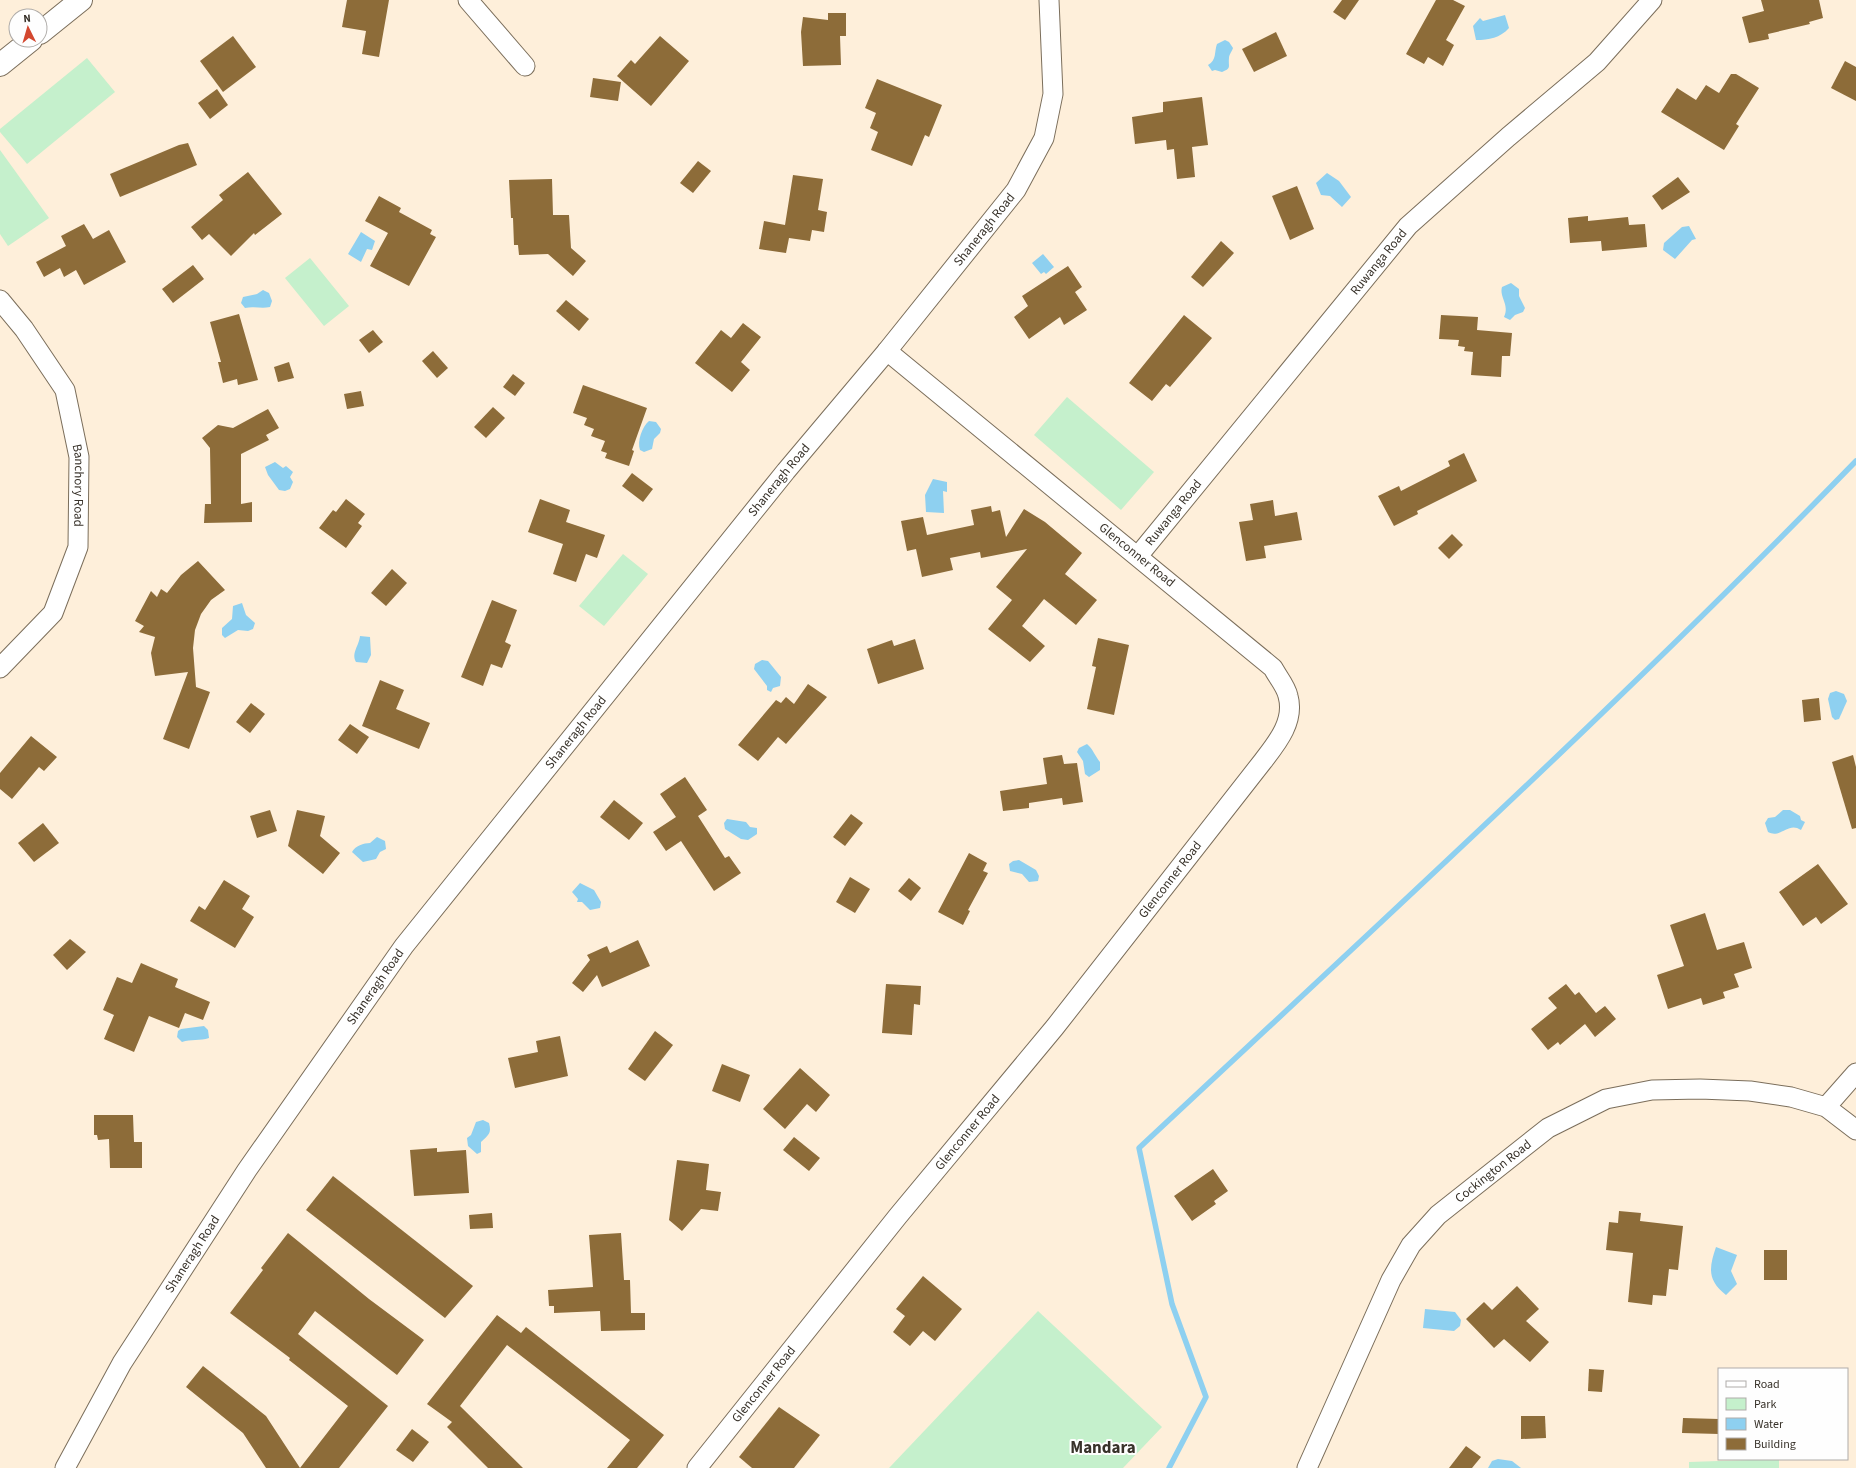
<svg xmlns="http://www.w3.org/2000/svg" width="1856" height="1468" font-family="'Source Sans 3',sans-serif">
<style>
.green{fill:#c5f0cc}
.water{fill:#8ed0f0}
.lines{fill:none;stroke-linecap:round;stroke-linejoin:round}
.stream{stroke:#8ed0f0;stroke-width:5.5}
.building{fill:#8d6c39}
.minor-casing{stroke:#7b6e5b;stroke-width:21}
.tertiary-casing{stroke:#7b6e5b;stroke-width:24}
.minor{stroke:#fff;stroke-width:19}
.tertiary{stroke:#fff;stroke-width:22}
.labels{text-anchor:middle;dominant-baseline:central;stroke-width:4;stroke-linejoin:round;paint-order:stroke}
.street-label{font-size:13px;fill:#38322a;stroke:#fefefe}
.district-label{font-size:17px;font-weight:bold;fill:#38322a;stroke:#fefefe}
</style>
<rect width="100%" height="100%" fill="#feefda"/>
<g class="green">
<path d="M87 58 115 92 27 164 0 132V129Z"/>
<path d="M0 150 49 218 8 246 0 234Z"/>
<path d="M310 258 349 306 324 326 285 278Z"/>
<path d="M1067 397 1154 472 1121 510 1034 435Z"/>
<path d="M623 554 648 574 604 626 579 606Z"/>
<path d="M1038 1311 1162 1427 1123 1468H889Z"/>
<path d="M1779 1459V1468H1689V1462Z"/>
</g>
<g class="water">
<path d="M1505 15 1509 28C1500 38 1489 40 1476 40L1473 26 1480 18 1483 21Z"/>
<path d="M1225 40 1229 42 1233 48C1232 51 1229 55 1229 58 1228 67 1232 68 1222 72L1215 70 1212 71 1208 65C1217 60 1214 52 1217 44Z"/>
<path d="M1327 173 1339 181 1351 197 1342 207 1330 196 1321 195 1316 183Z"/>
<path d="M1689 226 1696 239 1692 240 1675 259 1663 250 1664 243 1682 227Z"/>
<path d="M361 232 375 241 372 250 367 249 361 262 348 254Z"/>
<path d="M1043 254 1054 267 1046 274 1044 272 1041 274 1032 263Z"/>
<path d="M1511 283 1519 289V296L1525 308 1523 312 1515 315 1510 320 1504 317C1510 305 1499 297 1502 287Z"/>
<path d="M263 290 269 293 272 301 270 307C261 309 254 306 245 308L241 303 243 297 257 294Z"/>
<path d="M649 421 656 422 661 429 660 433 654 439 652 449 644 452 640 450C637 441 642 427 649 421Z"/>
<path d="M275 462 283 468 286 466 293 472 290 477 293 482 290 489 285 491 279 490 268 475 265 467Z"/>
<path d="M933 479 947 482V492L943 491 944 513 926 512 925 495Z"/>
<path d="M242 603 246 615 255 623 253 629 248 631 238 630 225 638 222 635V628L232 619 233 606Z"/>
<path d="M360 636 370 637 371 655 367 663 356 662C351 653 359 646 360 636Z"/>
<path d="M762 660 768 661 781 677 780 686 773 688 771 692 767 690V686L754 669 755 664Z"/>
<path d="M1836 691 1844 694 1847 701 1839 719 1835 720 1832 717 1828 699 1830 693Z"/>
<path d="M1087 744C1093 749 1095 756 1100 762V770L1089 777 1085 774 1083 761 1077 752 1079 748Z"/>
<path d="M1783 810H1790L1800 816 1801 820 1805 822 1801 830C1788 821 1781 839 1768 832L1765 823 1768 818 1775 817Z"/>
<path d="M727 819 746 822 750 827 757 828V834L748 840 741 839 725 829 724 823Z"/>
<path d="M377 837 385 841 386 849 380 852 376 859 363 862 352 852C355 846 364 843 370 843Z"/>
<path d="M1019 860 1036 870 1039 876 1038 881 1029 882 1022 874 1010 871 1009 864 1013 861Z"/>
<path d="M580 883 594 890 601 902 600 908 590 910 582 902H577L578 899 572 892Z"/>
<path d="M204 1026 208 1030 209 1038C200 1041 191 1039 182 1042L177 1037 178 1031 181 1029Z"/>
<path d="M483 1120 489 1123C492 1134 488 1135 481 1142V1152L477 1154 468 1146 467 1138 471 1135 476 1122Z"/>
<path d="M1716 1247 1737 1255 1731 1271 1737 1284 1726 1295C1707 1280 1709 1268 1716 1247Z"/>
<path d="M1425 1309 1455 1312 1461 1320 1460 1326 1454 1331 1423 1328Z"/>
<path d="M1498 1459 1512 1461 1521 1468H1488L1492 1461Z"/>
</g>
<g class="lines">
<path class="stream" d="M1169 1468 1206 1397 1172 1304 1139 1148C1381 922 1626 698 1856 461"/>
</g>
<g class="building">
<path d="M347 0H389L379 57 362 54 366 31 342 27Z"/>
<path d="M1342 0H1359L1345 20 1333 12Z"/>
<path d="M1436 0H1453L1465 6 1446 40 1454 45 1443 66 1428 57 1424 64 1406 54Z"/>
<path d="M1761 0H1819L1823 18 1809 22 1810 24 1768 34 1769 39 1749 43 1742 17 1764 11Z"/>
<path d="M828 13H846V36H840L841 65 803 66 801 32 803 17 828 20Z"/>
<path d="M1276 32 1287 56 1254 72 1242 49Z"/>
<path d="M233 36 256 67 223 92 200 61Z"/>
<path d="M660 36 689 61 651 106 617 76 631 60 635 64Z"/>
<path d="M1845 61 1856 67V101L1831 88Z"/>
<path d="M1731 74H1736L1759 88 1736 124 1739 126 1724 150 1661 112 1677 88 1696 100 1706 85 1719 93Z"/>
<path d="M593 78 621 82 618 101 590 97Z"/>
<path d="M877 79 942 105 929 137 925 135 912 166 871 150 878 132 870 128 876 113 865 108Z"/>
<path d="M217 89 228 105 210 119 198 103Z"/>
<path d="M1202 97 1208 145 1192 147 1195 177 1177 179 1174 149 1167 150 1166 140 1135 144 1132 117 1163 112V102Z"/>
<path d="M188 143 197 165 120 197 110 174 179 145Z"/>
<path d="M698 161 711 171 693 193 680 183Z"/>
<path d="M248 172 282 214 255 235 254 233 231 256 209 234 202 240 191 227 223 200 219 195Z"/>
<path d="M793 175 823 179 818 210 827 212 824 232 812 230 810 241 789 238 786 253 759 249 764 221 785 225Z"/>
<path d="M1678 177 1690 192 1662 210 1652 196Z"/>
<path d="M552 179 553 215H569L571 248 586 261 573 276 548 254 519 255 518 245H514L513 218H511L509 180Z"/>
<path d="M1297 186 1314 229 1290 240 1272 196Z"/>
<path d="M379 196 401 208 399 212 432 230 430 234 436 237 409 286 370 266 388 233 365 221Z"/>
<path d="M1588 216V221L1628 217 1629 225 1645 224 1647 247 1602 251 1601 241 1570 243 1568 218Z"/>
<path d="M84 224 93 239 109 230 126 262 84 285 76 270 64 277 60 268 44 277 36 262 66 246 61 236Z"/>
<path d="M1221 241 1234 253 1203 287 1191 277Z"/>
<path d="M193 265 204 279 173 303 162 289Z"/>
<path d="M1068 266 1082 287 1075 292 1087 310 1064 325 1060 317 1029 339 1014 317 1028 306 1022 296Z"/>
<path d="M566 300 589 319 579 331 556 311Z"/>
<path d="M239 314 258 380 238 385 237 379 223 383 218 362H221L210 322Z"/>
<path d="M1184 315 1212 338 1170 387 1166 384 1152 401 1129 383Z"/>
<path d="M1441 315 1478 317 1477 330 1512 333 1510 356H1502L1501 377 1471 375 1473 352 1464 351 1465 347 1458 346 1459 340 1439 339Z"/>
<path d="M743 323 761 337 741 362 750 370 732 392 695 363 721 330 731 338Z"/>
<path d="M373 330 383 342 369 353 359 340Z"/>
<path d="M433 351 448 368 437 378 422 361Z"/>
<path d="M289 362 294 378 278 382 274 367Z"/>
<path d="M513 374 525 383 515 396 503 387Z"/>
<path d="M583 385 647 408 632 450 634 451 629 466 605 458 607 453 601 451 605 441 591 436 594 429 584 425 587 418 573 413Z"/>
<path d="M361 391 364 406 347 409 344 394Z"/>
<path d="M493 407 505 418 486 438 474 427Z"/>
<path d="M268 409 279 428 266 435 269 440 241 454V504L252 502V522L204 523 205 504H211L210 448 202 438 218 425 233 428Z"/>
<path d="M1464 453 1477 481 1417 511 1418 514 1394 526 1378 496 1399 486 1401 491 1450 466 1448 461Z"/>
<path d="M632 473 653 489 643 502 622 486Z"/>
<path d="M346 499 365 514 358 523 362 526 346 548 319 528 333 510 336 512Z"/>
<path d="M540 499 570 510 566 522 605 535 597 558 586 554 576 582 553 574 563 544 528 532Z"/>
<path d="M1273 500 1275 516 1297 512 1302 540 1264 546 1266 558 1246 561 1239 522 1253 520 1250 504Z"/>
<path d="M991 506 992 512 1000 510 1006 537 1024 509 1045 522 1082 553 1065 574 1097 600 1076 625 1044 599 1022 626 1045 646 1030 662 988 629 1012 600 996 587 1027 549 981 558 980 552 950 558 953 570 922 577 916 549 907 551 901 521 923 517 927 535 974 525 971 510Z"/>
<path d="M1452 534 1463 545 1449 559 1438 548Z"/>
<path d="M198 561 225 590 211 600 201 614 195 630 193 648 196 687 210 692 189 749 163 739 188 672 155 676 151 653 155 637 139 632 144 626 135 621 151 591 157 597 161 589 167 593 181 575Z"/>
<path d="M392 569 407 583 386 606 371 593Z"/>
<path d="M492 600 517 610 505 642 511 645 502 668 491 664 483 686 461 677Z"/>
<path d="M1098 638 1129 645 1114 715 1087 709 1096 667 1092 666Z"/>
<path d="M915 639 924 669 878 684 867 649 892 640 894 646Z"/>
<path d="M380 680 404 690 396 709 430 723 419 749 362 726Z"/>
<path d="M808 684 827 697 786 744 778 737 758 761 738 745 776 700 781 703 786 697 794 704Z"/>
<path d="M1819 698 1821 720 1804 722 1802 700Z"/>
<path d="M251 703 265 714 250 733 236 722Z"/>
<path d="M350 724 369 737 357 754 338 740Z"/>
<path d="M31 736 57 757 44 771 39 767 12 799 0 789V773Z"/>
<path d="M1062 755 1064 764 1077 763 1083 802 1063 805 1062 798 1029 803V808L1003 811 1000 791 1047 784 1043 758Z"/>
<path d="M1853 755 1856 767V828L1852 829 1832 762Z"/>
<path d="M685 777 707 810 698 816 725 858 729 856 741 873 714 891 681 841 666 851 653 832 676 817 660 794Z"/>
<path d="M614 800 643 823 629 840 600 817Z"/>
<path d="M270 810 277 831 257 838 250 816Z"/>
<path d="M297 810 325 816 320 836 340 853 323 874 288 846Z"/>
<path d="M851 814 863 823 845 846 833 837Z"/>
<path d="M43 823 59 843 34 862 18 843Z"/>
<path d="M969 853 987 863 983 871 988 873 968 910 970 911 963 925 938 912Z"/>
<path d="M1818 864 1848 904 1821 924 1816 917 1803 926 1779 892Z"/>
<path d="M850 877 870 889 855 913 836 902Z"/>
<path d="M909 878 921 888 911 901 898 891Z"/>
<path d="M224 880 250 896 242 909 254 917 235 948 190 921 199 906 205 910Z"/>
<path d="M1705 913 1717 950 1744 942 1752 968 1734 974 1739 987 1723 992 1725 998 1703 1005 1701 998 1668 1009 1657 975 1684 966 1670 925Z"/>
<path d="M70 939 86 952 67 970 53 955Z"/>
<path d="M638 940 650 966 602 987 597 975 583 992 572 983 590 960 587 955 607 946 610 953Z"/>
<path d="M141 963 178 979 175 987 210 1002 203 1020 185 1013 179 1028 149 1016 134 1052 104 1039 114 1015 103 1010 117 977 132 983Z"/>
<path d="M886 984 921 986 920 1005 914 1004 912 1035 882 1033Z"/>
<path d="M1566 984 1575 995 1579 992 1596 1013 1605 1006 1616 1019 1595 1037 1585 1024 1560 1045 1558 1042 1548 1050 1531 1029 1557 1008 1548 998Z"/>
<path d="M655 1031 673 1045 645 1081 628 1069Z"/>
<path d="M560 1036 568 1076 515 1088 508 1058 538 1052 536 1041Z"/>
<path d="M722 1064 750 1075 740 1102 712 1091Z"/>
<path d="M800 1068 830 1095 816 1112 807 1104 785 1129 763 1109Z"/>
<path d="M94 1115H133L134 1142H142V1168H110L109 1139 98 1140 97 1135H94Z"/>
<path d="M794 1137 820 1158 809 1171 783 1150Z"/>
<path d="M437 1148V1152L466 1150 469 1193 414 1196 410 1150Z"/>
<path d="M677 1160 709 1164 706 1190 721 1192 718 1211 701 1209 682 1231 669 1220Z"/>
<path d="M1213 1169 1228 1191 1214 1201 1216 1204 1192 1221 1174 1196Z"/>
<path d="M333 1176 473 1286 445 1318 306 1210Z"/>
<path d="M1619 1211 1641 1213 1640 1221 1683 1226 1678 1270 1669 1269 1666 1296 1653 1295 1652 1305 1628 1302 1633 1253 1606 1250 1609 1222 1618 1223Z"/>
<path d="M492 1213 493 1228 470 1229 469 1215Z"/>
<path d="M288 1233 369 1299 424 1340 397 1375 315 1311 298 1334 388 1406 339 1468H266L243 1433 186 1387 203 1366 266 1416 300 1468 348 1406 289 1360 290 1358 230 1313 263 1270 261 1268Z"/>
<path d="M621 1233 624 1280H630L631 1313H645V1330L601 1331 600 1311 554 1313V1306H549L548 1290 593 1287 589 1235Z"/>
<rect x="1764" y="1250" width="23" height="30"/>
<path d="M923 1276 962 1309 935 1341 923 1331 910 1346 893 1332 905 1316 896 1309Z"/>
<path d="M1517 1286 1539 1309 1526 1321 1549 1342 1530 1362 1504 1339 1494 1348 1466 1319 1484 1302 1492 1310Z"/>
<path d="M497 1315 521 1333 526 1327 664 1435 637 1468H607L630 1440 507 1345 460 1406 523 1468H488L447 1427 452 1422 427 1404Z"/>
<path d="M1589 1369 1604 1370 1602 1392 1588 1391Z"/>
<path d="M779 1407 820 1435 794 1468H752L739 1457Z"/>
<path d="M1521 1416H1545L1546 1438 1521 1439Z"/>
<path d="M1683 1418 1719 1419V1434L1682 1433Z"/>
<path d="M412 1429 429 1442 413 1462 396 1450Z"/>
<path d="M1466 1446 1481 1457 1472 1468H1449Z"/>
</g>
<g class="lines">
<defs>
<g id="minor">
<path d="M468 0 525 66"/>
<path id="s1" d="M0 300 24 329 65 390 79 457 78 547 53 613 0 668"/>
<path id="s2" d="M1138 556 1408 226 1508 137 1597 62 1652 0"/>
<path d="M1826 1107 1856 1073"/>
<path id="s3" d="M65 1468 122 1363 247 1170 404 946 786 471 887 351 1016 190 1044 138 1053 94 1049 0"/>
<path id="s4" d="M697 1468 898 1216 1055 1027 1263 761C1277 743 1295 721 1288 696 1286 686 1277 676 1273 668L887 351"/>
<path id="s5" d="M1307 1468 1391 1280 1411 1245 1438 1215 1548 1128 1606 1099 1652 1090 1700 1089 1750 1091 1791 1097 1826 1107 1856 1130"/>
</g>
<g id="tertiary">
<path d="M40 33 81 0"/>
<path d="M0 65 31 40"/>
</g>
</defs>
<use href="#minor" class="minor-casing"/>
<use href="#tertiary" class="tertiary-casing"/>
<use href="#minor" class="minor"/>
<use href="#tertiary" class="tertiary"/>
</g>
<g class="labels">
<g class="street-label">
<text stroke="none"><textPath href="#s3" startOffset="1545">Shaneragh Road</textPath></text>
<text stroke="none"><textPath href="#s2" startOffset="380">Ruwanga Road</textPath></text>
<text stroke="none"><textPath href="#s3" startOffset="1221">Shaneragh Road</textPath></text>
<text stroke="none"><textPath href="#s1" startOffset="208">Banchory Road</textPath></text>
<text stroke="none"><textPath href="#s2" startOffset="56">Ruwanga Road</textPath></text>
<text transform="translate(1137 555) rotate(39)">Glenconner Road</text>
<text stroke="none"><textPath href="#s3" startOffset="897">Shaneragh Road</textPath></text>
<text stroke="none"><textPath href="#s4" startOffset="755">Glenconner Road</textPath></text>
<text stroke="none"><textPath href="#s3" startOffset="573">Shaneragh Road</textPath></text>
<text stroke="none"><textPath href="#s4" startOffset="431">Glenconner Road</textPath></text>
<text stroke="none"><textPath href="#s5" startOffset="357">Cockington Road</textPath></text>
<text stroke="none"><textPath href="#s3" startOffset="249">Shaneragh Road</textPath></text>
<text stroke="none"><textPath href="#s4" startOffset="107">Glenconner Road</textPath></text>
</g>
<g class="district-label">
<text x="1103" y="1448">Mandara</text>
</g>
</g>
<rect x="1718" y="1368" width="130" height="92" fill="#fefefe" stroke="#afaca9"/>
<rect x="1726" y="1381" width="20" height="6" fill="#ffffff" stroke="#afaca9"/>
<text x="1754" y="1388" font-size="12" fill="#38322a">Road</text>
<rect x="1726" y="1398" width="20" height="12" fill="#c5f0cc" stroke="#afaca9"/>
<text x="1754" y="1408" font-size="12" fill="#38322a">Park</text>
<rect x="1726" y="1418" width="20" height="12" fill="#8ed0f0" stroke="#afaca9"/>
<text x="1754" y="1428" font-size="12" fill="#38322a">Water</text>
<rect x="1726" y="1438" width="20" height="12" fill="#8d6c39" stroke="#afaca9"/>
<text x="1754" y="1448" font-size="12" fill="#38322a">Building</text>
<g transform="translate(28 28) rotate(355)"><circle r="19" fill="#fefefe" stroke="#afaca9"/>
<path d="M0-3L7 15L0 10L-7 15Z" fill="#d3472f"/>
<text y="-6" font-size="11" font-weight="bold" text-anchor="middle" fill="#38322a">N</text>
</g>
</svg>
